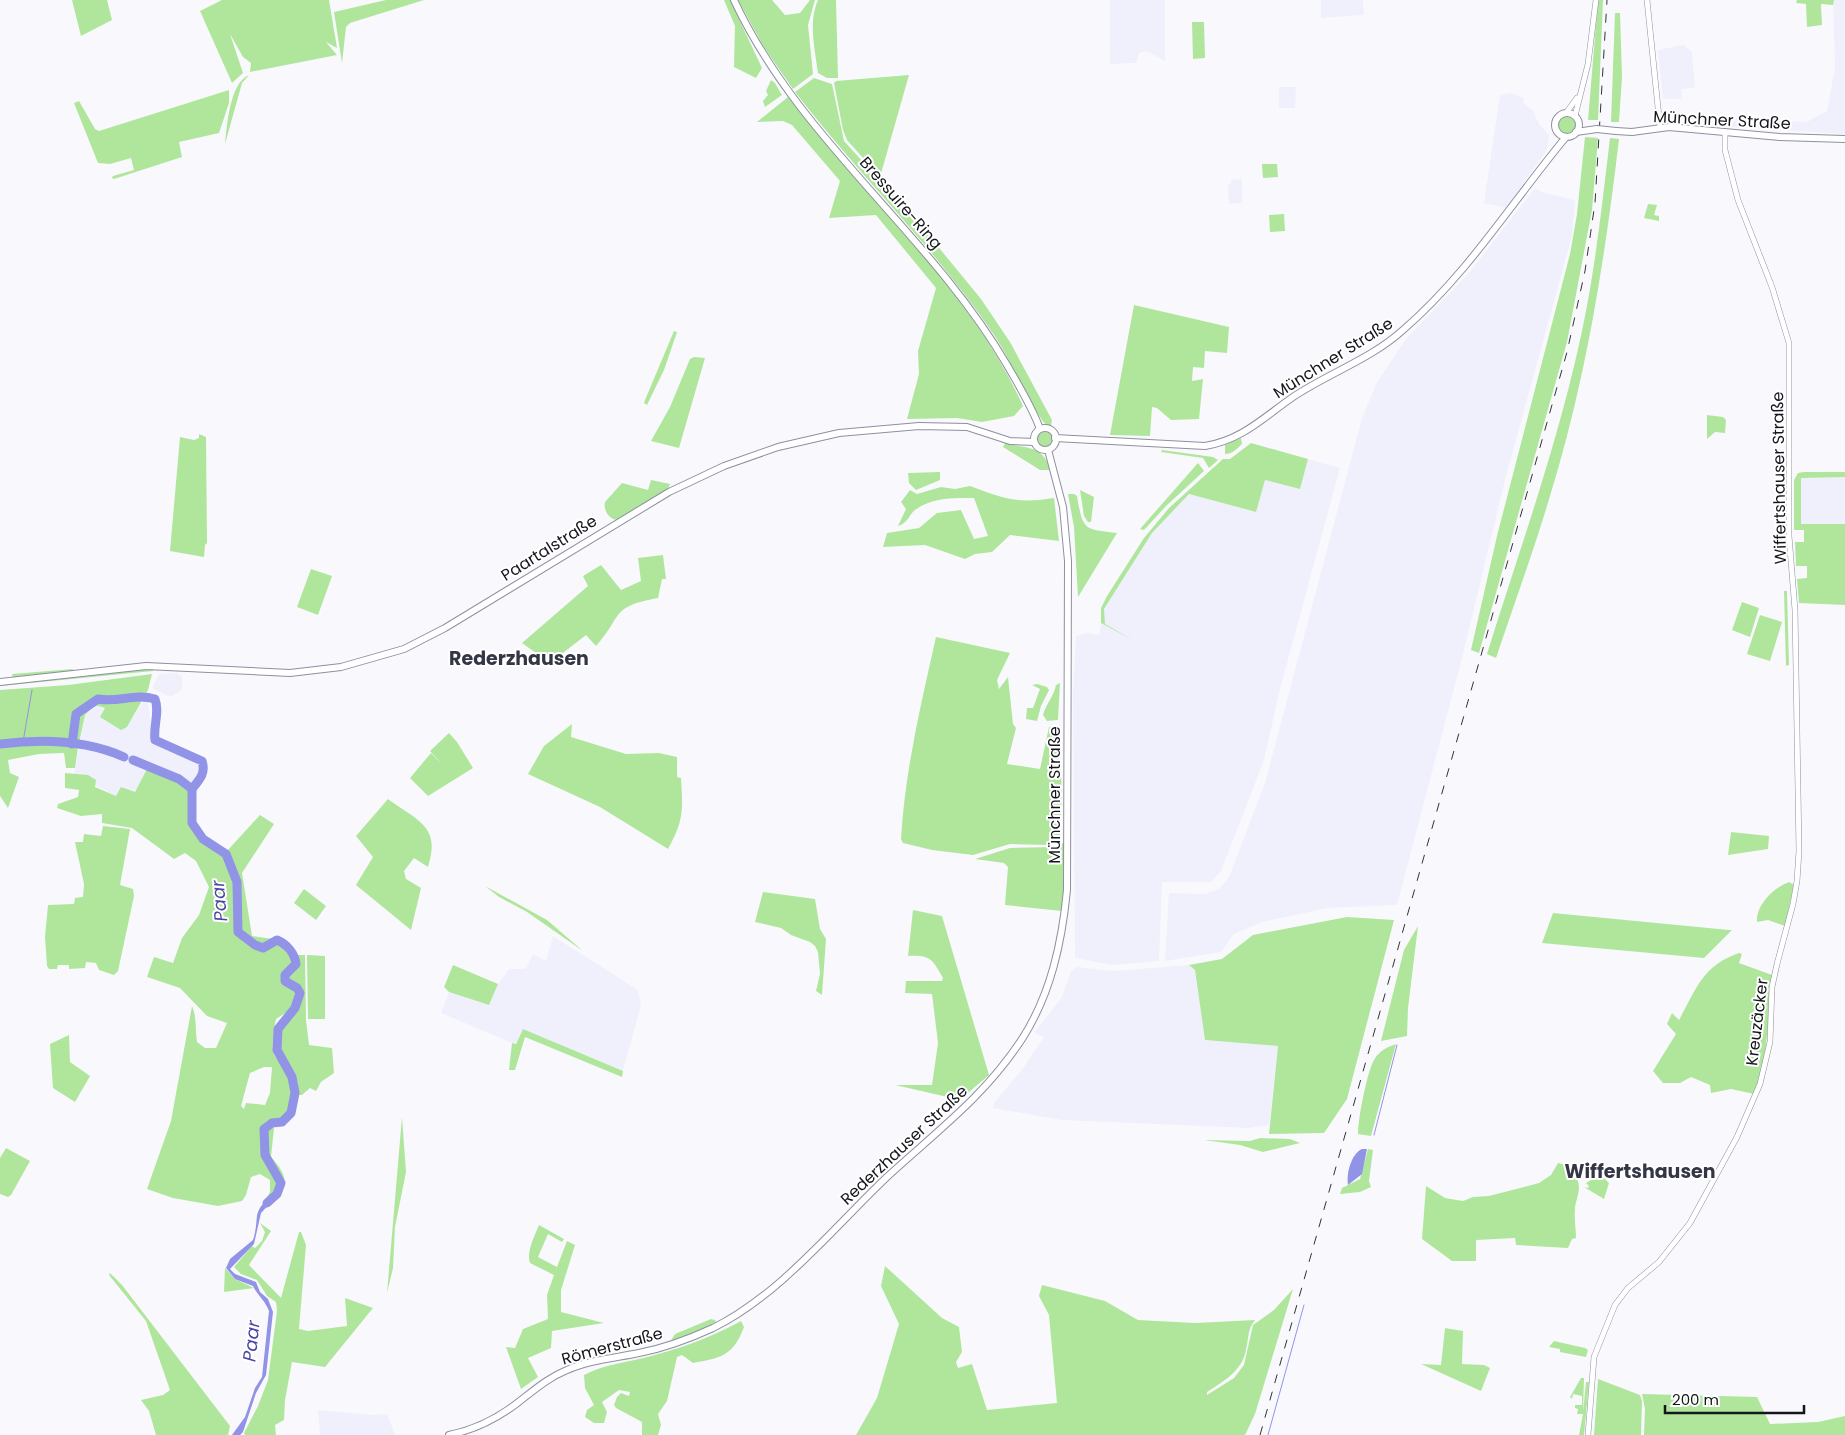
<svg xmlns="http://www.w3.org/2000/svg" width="1845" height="1435" font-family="Poppins,sans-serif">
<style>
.built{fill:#eff0fc}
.green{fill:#afe69c;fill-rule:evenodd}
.water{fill:#9193e7}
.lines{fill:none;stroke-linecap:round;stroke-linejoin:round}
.stream{stroke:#9193e7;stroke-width:1}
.river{stroke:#9193e7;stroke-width:9}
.minor-casing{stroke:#8e8fa2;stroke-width:6}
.major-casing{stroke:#8e8fa2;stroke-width:8}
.minor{stroke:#fff;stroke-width:5}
.major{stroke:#fff;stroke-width:6}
.rail{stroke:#313239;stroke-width:1;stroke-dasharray:9 9;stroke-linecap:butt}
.major-bridge-casing{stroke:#8e8fa2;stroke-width:8;stroke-linecap:butt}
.major-bridge{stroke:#fff;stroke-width:6}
.labels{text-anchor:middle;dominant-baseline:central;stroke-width:4;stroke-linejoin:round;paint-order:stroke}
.street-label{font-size:16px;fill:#15161d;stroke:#fff}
.water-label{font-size:18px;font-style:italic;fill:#4b45a6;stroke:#fff}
.quarter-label{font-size:19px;font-weight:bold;fill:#343646;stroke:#fff}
</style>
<rect width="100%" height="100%" fill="#f9f9fd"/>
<g class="built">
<path d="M1110 0H1165V61L1146 51 1139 53 1136 63 1110 64Z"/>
<path d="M1321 0H1363L1364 15 1321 18Z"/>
<path d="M1833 0H1845V134L1732 127 1733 118 1807 122 1827 111 1835 67Z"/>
<path d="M1683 45 1692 52 1695 88 1681 89 1682 99H1663L1658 50Z"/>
<path d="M1279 87H1296L1295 108H1279Z"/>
<path d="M1511 93 1524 98 1523 102 1533 111 1539 124 1549 135 1547 150 1506 208 1484 203 1500 95Z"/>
<path d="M1242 179V203L1229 204 1228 184 1231 183V180Z"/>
<path d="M1535 188 1545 193 1575 200 1572 236 1506 476 1461 662 1397 905 1328 908 1262 922 1234 934 1221 952 1165 961 1169 893 1205 894 1219 889 1229 877 1265 783 1362 418 1376 384 1405 340 1469 273Z"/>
<path d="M1308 459 1340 468 1279 693 1264 760 1221 871 1211 882H1162L1159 961 1112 965 1075 958 1073 693 1076 636 1087 633 1099 635 1104 609 1152 533 1189 494 1255 512 1265 480 1300 489Z"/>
<path d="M1797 475 1845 476V526H1797Z"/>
<path d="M178 673V675H182V690L170 697 152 688 159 674Z"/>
<path d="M147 695 151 727 158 744 200 762V774L192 785 150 764 135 792 116 796 74 774 85 715 95 705 105 708 127 727Z"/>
<path d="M553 936 638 990 641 1005 623 1071 523 1029 515 1044 441 1013 449 992 489 1005 498 984 509 969H526L533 954 546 961Z"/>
<path d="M1189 965 1195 970 1205 1040 1278 1046 1269 1125 1249 1128 1061 1120 993 1108 994 1103 1021 1071 1044 1037 1034 1033 1062 997 1071 971 1077 967 1113 971Z"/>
<path d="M318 1410 372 1415 387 1414 395 1435H320Z"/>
</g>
<g class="green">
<path d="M72 0H107L112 20 81 36Z"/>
<path d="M222 0H329L337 48 326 42 337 55 250 72 251 63 243 57 230 34 243 73 232 83 200 11Z"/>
<path d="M386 0H424L350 23 346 27 342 63 334 12Z"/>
<path d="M724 0H730L762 68 756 78 734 67 735 26Z"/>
<path d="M738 0H772L785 15 800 13 810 0H815L808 25 813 74 793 89 765 49Z"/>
<path d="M818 0H836L838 78H827L818 73C815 48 808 23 818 0Z"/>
<path d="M1598 0H1603L1598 120H1588Z"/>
<path d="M1797 0H1834L1833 5 1821 4 1822 25 1807 27 1806 4 1796 3Z"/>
<path d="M1615 13H1620L1622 77 1619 122H1611Z"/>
<path d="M1192 22H1204L1205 58 1193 59Z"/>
<path d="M249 75 242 83 225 144C227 124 230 83 249 75Z"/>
<path d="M909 75 880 177 847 140 843 130 834 83 836 81Z"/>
<path d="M814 78 832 84 844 141 922 227 981 299 1010 342 1052 420 1051 426C1047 426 1045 424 1042 420 1024 394 1012 362 994 335 935 248 859 175 795 92Z"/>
<path d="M771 80 775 83 782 95 765 107 763 101 768 95 766 91Z"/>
<path d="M229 90V103L219 133 179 142 182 157 114 179 112 178 113 176 134 170 131 158 110 164 98 163 74 103 79 101 95 129 99 131Z"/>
<path d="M788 97C866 200 969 286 1023 406L1014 416 982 422 957 418 907 419 919 374 918 351 936 288 876 215 829 218 840 181 792 125 783 121 757 122Z"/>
<circle cx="1567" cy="125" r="9"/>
<path d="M1585 137 1598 138 1592 210 1567 342 1479 653 1471 650 1497 536 1570 254 1577 214Z"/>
<path d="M1610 138 1619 139C1605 259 1586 380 1550 496 1534 550 1514 604 1496 658L1487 654C1522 542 1564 426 1586 311 1597 254 1603 196 1610 138Z"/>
<path d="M1262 164H1277L1278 177 1263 178Z"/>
<path d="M1648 204 1657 205 1654 215 1659 216V221L1644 218Z"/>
<path d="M1284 214 1285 231 1270 232 1269 215Z"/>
<path d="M1134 305 1229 327 1227 353 1205 351 1204 368 1193 367 1192 381 1203 379 1199 419 1171 420 1157 408 1152 407 1150 436 1110 435Z"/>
<path d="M674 331 677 332 664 370 647 405 644 403 645 400Z"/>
<path d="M694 357 705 358 679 448 651 441 670 407 690 359Z"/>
<path d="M1707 415 1723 417 1726 420 1725 433 1715 432 1707 439Z"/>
<circle cx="1045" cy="440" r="8"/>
<path d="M199 434 206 437 207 543 205 545 204 557 170 551 180 437 194 440 199 438Z"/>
<path d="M1241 438 1242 444C1237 449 1232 454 1225 454V445Z"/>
<path d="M1005 443C1027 449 1042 444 1051 470H1040L1003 447Z"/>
<path d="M1251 443 1308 459 1300 489 1265 480 1256 512 1189 494 1152 533 1104 609 1105 624 1133 640 1101 623V608L1107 596 1144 538 1169 508 1223 459H1230Z"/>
<path d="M1162 450 1213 457 1218 460 1209 468 1203 458 1161 452Z"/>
<path d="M1198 463 1204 471 1166 506 1144 530 1140 529Z"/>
<path d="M940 472V480L916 490 909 483 908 473Z"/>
<path d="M1804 472H1845V477L1801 478V524H1845V605L1799 603 1797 579 1807 578V566H1796L1795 542H1804V530H1794V480L1798 473Z"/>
<path d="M651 480 670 484 668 490 618 520C609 520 603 510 605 502L622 483 648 490Z"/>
<path d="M970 486C1005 499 1017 504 1054 498L1059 541 1010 535 992 552 975 554 965 559 925 545 883 547 887 533 919 528 937 513 961 510 974 539 988 536 974 498C955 498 932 497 915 510 908 516 908 523 898 526L906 509 901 502 910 490 917 494 941 487 955 489Z"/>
<path d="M1080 490 1094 497 1091 522H1088L1084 516Z"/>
<path d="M1068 494H1074L1077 496C1083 531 1084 529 1117 533L1078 597 1074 527Z"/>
<path d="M663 555 666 579H662L658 598C609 607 624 615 596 646L586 635 550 663 522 643 588 586 583 576 601 565 621 590 641 581 638 558Z"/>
<path d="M311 569 332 576 318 615 297 607Z"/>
<path d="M1784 591H1787L1789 665 1786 666Z"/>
<path d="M1742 602 1759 608 1750 637 1732 630Z"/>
<path d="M1760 615 1782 622 1770 661 1747 654Z"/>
<path d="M936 637 1010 653 997 680 999 689 1008 677 1013 724 1016 728 1007 764 1040 769 1049 727 1057 728C1056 742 1058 751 1060 764 1063 788 1061 812 1060 836L1058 842 1049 845 1010 844 973 855 932 850 903 843 901 839C905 770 921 704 936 637Z"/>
<path d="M154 667 153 671 0 686V683Z"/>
<path d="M73 669 72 673 13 680 12 674Z"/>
<path d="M152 674 148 690 127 727 121 730 100 717 105 708 95 705 85 715 79 743 46 737 0 742V690L68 685Z"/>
<path d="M1060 683 1058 720 1047 721 1043 715C1046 704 1054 696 1056 685Z"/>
<path d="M1037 684 1047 687 1049 690 1041 706 1037 721 1026 719 1027 708H1033L1040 689 1032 685Z"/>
<path d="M572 724 571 737 626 754 659 753 677 757V777L681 778C683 810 684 820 668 849L600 807 528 774 544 746Z"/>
<path d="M449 733 457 742 473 768 428 796 410 778 431 753 442 764 430 751Z"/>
<path d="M43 741 78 747 75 768H66L64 753 39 754 8 760 10 773 19 777 8 808 0 796V744Z"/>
<path d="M147 769 189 787C189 813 186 831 211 846 216 850 222 854 228 856L227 851 260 815 274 824 242 873 252 936 273 939 263 946 254 943 253 948 262 951 280 944 294 963 282 974 281 980 297 994 290 1010 276 1019C274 1030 271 1044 274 1054 275 1058 279 1060 281 1064 289 1077 301 1105 284 1117 279 1121 271 1119 266 1122L274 1128 271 1157C283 1170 292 1184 276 1197L274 1193 264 1202 270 1192V1180L260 1174 251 1177 246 1195 242 1201 218 1206 173 1198 147 1189 171 1121 192 1006C197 1017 195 1030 197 1042L205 1048H216L227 1023 207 1016 180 988 147 977 154 957 173 963 182 938 199 915 209 887 196 861 185 853 174 859 132 828 102 823V814L81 816 57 808 58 804 78 797 79 790 65 788V773L88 775 96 780 95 787 116 796 121 787 135 792ZM264 1067H272L270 1093 265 1105 246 1103 244 1109 241 1106 250 1073Z"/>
<path d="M388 799C416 820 442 826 428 867L414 858 404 871 406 879 421 888 411 930 356 885 373 857 356 836Z"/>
<path d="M103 826 130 829 120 885 133 889 134 896 118 971 114 975 99 970 96 963 86 962 85 968 69 969V965H58L57 969H49L47 966 45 937 48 905 74 904 75 898 83 897 84 884 75 842H83L84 834 101 836Z"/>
<path d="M1731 832 1769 836 1768 849 1728 855Z"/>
<path d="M1066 841 1062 911 1005 905 1008 867 1004 863 975 859 1010 848 1056 847Z"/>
<path d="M1789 882 1794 885 1785 926 1768 920 1757 922C1756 905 1773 888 1789 882Z"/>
<path d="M485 886 547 920 583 951 527 912 499 897Z"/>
<path d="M304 889 326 906 316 920 294 903Z"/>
<path d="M763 892 815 899 820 929 826 939 822 995 816 991 820 974 818 952 815 946 810 942 791 935 781 928 755 922Z"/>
<path d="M913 910 942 916 989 1075 962 1098H952L895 1085H932L938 1043 932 994 905 993 906 981H942L943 978C932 959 931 955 908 956Z"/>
<path d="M1553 913 1729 930H1732L1704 958 1542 943Z"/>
<path d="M1347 917 1394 920 1347 1099 1324 1133 1269 1134 1278 1046 1205 1040 1195 970 1189 965 1222 959 1253 935Z"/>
<path d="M1418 926 1408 1008 1407 1036 1381 1041 1404 950Z"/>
<path d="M1739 953 1742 954 1739 963 1772 975C1768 1015 1769 1055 1754 1094L1731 1089 1711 1093 1710 1085 1691 1077 1680 1083H1663L1653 1071 1676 1034 1667 1024 1672 1013 1679 1020C1697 988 1702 966 1739 953Z"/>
<path d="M295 955H305L306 1020 309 1045 332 1048 334 1073 321 1082 316 1091 310 1088 302 1095H297C296 1089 296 1082 293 1076 286 1058 278 1054 281 1033 283 1012 319 1003 287 980L288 974 296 968Z"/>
<path d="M307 955 325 956V1019H308Z"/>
<path d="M453 965 498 984 489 1005 449 992 444 987Z"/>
<path d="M523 1029 623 1071 622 1077 525 1037 515 1070H509L512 1043 516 1044Z"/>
<path d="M69 1035 70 1062 90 1076 75 1102 53 1088 50 1044Z"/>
<path d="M1396 1044 1371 1136 1358 1134C1358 1119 1367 1072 1374 1060 1379 1051 1387 1047 1396 1044Z"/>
<path d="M402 1117 406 1172 395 1227 393 1268 387 1293Z"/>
<path d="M1260 1138 1290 1139 1300 1143 1263 1152 1240 1145 1204 1140 1250 1141Z"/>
<path d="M6 1148 30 1161 11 1195 8 1197 0 1194V1158Z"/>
<path d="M1368 1149 1373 1150 1369 1181 1371 1187 1360 1192 1340 1194 1342 1188 1360 1179Z"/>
<path d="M1558 1163 1567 1165 1569 1174C1587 1179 1575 1200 1575 1209 1574 1219 1576 1229 1576 1238L1572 1239 1568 1248 1516 1245 1515 1238 1476 1240V1261H1452L1422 1239 1426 1186 1445 1198 1463 1201 1473 1197 1489 1196 1539 1183 1551 1175Z"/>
<path d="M1598 1176 1604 1178 1609 1183 1604 1199 1584 1187 1588 1188 1589 1186 1586 1183Z"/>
<path d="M260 1223 271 1231 249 1265 281 1298 299 1232H301L306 1245 299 1329 308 1331 347 1326 345 1298 373 1308 325 1367 292 1362 285 1400 284 1420 275 1425 276 1435H245L244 1433 258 1406 268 1380 277 1311 276 1302 267 1296 257 1280 241 1274 234 1267 252 1246 255 1248 262 1241 265 1232Z"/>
<path d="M539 1225 564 1239 562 1242 548 1234 538 1257 557 1267 567 1241 575 1245 561 1290V1312L604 1323 552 1331 551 1348 528 1358 538 1377 521 1389 506 1347 515 1348 523 1329 548 1319 547 1295 554 1275 530 1263C526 1252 535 1235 539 1225Z"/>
<path d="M885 1266 942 1318 959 1327 962 1352 956 1362 958 1368 972 1364 987 1410 1057 1403 1049 1315 1039 1296 1042 1285 1105 1301 1138 1320 1195 1323 1255 1320C1247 1330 1249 1338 1246 1350 1242 1371 1224 1381 1207 1392V1395L1234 1378 1244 1365 1253 1325 1274 1310 1293 1289 1255 1414 1245 1435H856L877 1398 899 1324 881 1286Z"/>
<path d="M225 1268 235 1279 254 1288 224 1292Z"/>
<path d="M110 1273 122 1285 230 1426 228 1435H156L149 1411 141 1400 163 1395 170 1390 146 1321 109 1275Z"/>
<path d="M711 1319 715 1320 716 1322 697 1333 670 1342 675 1334Z"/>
<path d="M741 1321 744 1327C733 1356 721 1358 693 1363L682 1355 677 1357 667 1401 658 1414 661 1425 658 1435H642V1422L616 1408 614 1405 617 1397 621 1393 629 1396 630 1392 619 1390 602 1402 607 1412 604 1423H594L585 1417 587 1410 594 1405 585 1388 584 1375C601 1366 620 1363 639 1359 674 1351 710 1338 741 1321Z"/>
<path d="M1445 1328 1463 1331 1462 1364 1484 1365 1490 1368 1481 1391 1421 1364 1441 1365Z"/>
<path d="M1554 1341 1585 1348 1588 1350 1586 1357 1560 1352V1349L1549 1347Z"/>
<path d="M1581 1378H1584L1583 1412 1586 1382H1589L1584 1435H1579L1583 1414H1577L1578 1409 1575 1408V1405H1582V1396L1573 1394 1572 1399 1570 1397Z"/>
<path d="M1598 1379 1640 1395 1642 1401 1641 1435H1594Z"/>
<path d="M1642 1394 1757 1397 1770 1424 1818 1422 1845 1416V1435H1644L1645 1409Z"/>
</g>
<g class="water">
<path d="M1362 1149H1367L1362 1174 1348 1185C1346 1174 1351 1154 1362 1149Z"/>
<path d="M275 1193 276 1197 261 1213 254 1244 230 1269 235 1274 256 1282 260 1292 268 1299 273 1312 266 1375 256 1393 243 1432 240 1435H232L245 1417 255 1388 262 1377 269 1311C265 1300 258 1296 253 1286L235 1279 226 1268 230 1259 253 1240C261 1216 249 1213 275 1193Z"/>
</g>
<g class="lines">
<g class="stream">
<path d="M23 742 32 690"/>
<path d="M1374 1135 1397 1045"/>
<path d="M1268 1435 1304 1305"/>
</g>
<g class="river">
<path d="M0 744C41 739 86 740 124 757"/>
<path d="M72 744 76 714 98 699C118 703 134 693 155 699 160 712 153 726 155 740L202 761C206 773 200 779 192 789"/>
<path d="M133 760 179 779 192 789V823L203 839 226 854 237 882 238 932 255 945 263 948 277 940C287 944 295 954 296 964L285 975V981L297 988 300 993 295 1008 278 1029 277 1050 292 1077 295 1093 291 1113 282 1122 272 1123 264 1129 265 1155 281 1183 277 1194 267 1203"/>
</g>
<defs>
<g id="minor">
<path d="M1647 0 1660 127"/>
<path d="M1566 113 1577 98"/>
<path d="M1575 116 1588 64 1596 0"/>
<path d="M1588 1435 1594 1357 1615 1305 1628 1288 1659 1262 1690 1223 1737 1137 1760 1084 1770 1042 1772 987 1777 964 1793 904 1797 881 1799 851 1797 731 1795 610 1789 536V343L1772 287 1738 200 1725 150V132"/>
</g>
<g id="major">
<path d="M734 0C799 140 930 233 1007 365 1019 386 1032 407 1040 429"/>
<circle cx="1567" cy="125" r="12"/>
<path d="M1616 131 1632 132 1669 127 1780 137 1845 139"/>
<path d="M1576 132 1597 129"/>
<circle cx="1045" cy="439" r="11"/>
<path d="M1055 438 1205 446C1242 440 1264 417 1293 397 1329 373 1371 359 1403 330 1467 275 1512 202 1566 137"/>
<path d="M0 682 146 666 290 673 341 667 404 649 445 628 669 492 724 466 778 447 839 433 919 426 967 427 1010 441 1034 442"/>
<path d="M449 1435C473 1430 496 1419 516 1404 532 1392 547 1378 567 1370 589 1360 615 1358 639 1353 665 1348 689 1339 713 1328 780 1295 834 1227 888 1176 937 1131 984 1097 1022 1039 1051 994 1062 942 1067 890L1068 561 1063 507 1048 450"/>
</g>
</defs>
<use href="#minor" class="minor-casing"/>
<use href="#major" class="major-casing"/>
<use href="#minor" class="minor"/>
<use href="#major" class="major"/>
<path class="rail" d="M1260 1435 1567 352 1585 271 1595 203 1607 0"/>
<defs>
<path id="major-bridge" d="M1597 129 1616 131"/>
</defs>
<use href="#major-bridge" class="major-bridge-casing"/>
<use href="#major-bridge" class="major-bridge"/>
</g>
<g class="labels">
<g class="street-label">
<text transform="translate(1722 120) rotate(3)">Münchner Straße</text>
<text transform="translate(901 203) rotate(49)">Bressuire-Ring</text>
<text transform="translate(1333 358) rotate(-32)">Münchner Straße</text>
<text transform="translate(1779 478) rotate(-91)">Wiffertshauser Straße</text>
<text transform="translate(549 548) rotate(-32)">Paartalstraße</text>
<text transform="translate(1054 795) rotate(-90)">Münchner Straße</text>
<text transform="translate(1757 1022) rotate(-83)">Kreuzäcker</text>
<text transform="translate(904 1145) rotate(-43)">Rederzhauser Straße</text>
<text transform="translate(612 1346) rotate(-15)">Römerstraße</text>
</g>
<g class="water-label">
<text transform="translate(219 901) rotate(-95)">Paar</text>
<text transform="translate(251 1341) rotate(-84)">Paar</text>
</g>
<g class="quarter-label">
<text x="519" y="658">Rederzhausen</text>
<text x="1640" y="1171">Wiffertshausen</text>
</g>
</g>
<path d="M1665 1405v8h139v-8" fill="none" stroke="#15161d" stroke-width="2.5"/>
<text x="1672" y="1405" font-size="15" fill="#15161d" stroke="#ffffff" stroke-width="4" paint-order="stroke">200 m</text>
</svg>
